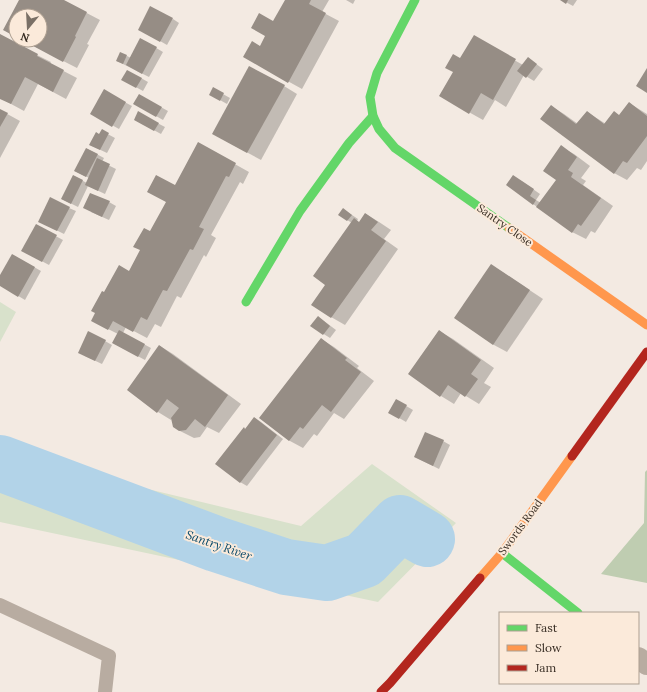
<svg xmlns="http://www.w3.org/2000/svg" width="647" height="692" font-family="Lora,serif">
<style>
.green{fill:#d8e1cb}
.forest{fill:#bfcdb1}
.shadow{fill:#0003}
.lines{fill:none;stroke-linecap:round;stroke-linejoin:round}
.river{stroke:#b2d3e8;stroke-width:56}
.building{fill:#968d85}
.lane{stroke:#b8aca1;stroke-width:14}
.street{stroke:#b8aca1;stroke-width:22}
.fast{stroke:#63d668;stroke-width:9}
.slow{stroke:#ff974d;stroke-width:9}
.jam{stroke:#b3261e;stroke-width:9}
.labels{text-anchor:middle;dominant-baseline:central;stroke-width:4;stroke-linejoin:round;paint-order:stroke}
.street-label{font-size:11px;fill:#392e24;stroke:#fbeada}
.water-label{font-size:12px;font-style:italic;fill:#074869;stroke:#fbeada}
</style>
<rect width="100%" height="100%" fill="#f3eae2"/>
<g class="green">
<path d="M0 302 16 312 0 342Z"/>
<path d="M0 445 127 484 301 526 372 464 456 523 378 602 0 522Z"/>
</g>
<path class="forest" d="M647 470V583L601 574 644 523 645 472Z"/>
<g class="shadow">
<path d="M20 0H62L100 20 87 44 89 45 77 68 22 40H40V16H16V37L4 30Z"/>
<path d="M286 0H329L322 12 339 21 302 89 244 57 260 47Z"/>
<path d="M346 0H355L353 4Z"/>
<path d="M562 0H577L573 6Z"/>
<path d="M173 19 179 23 167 45 146 33Z"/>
<path d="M0 37 37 55 51 62 50 64 77 78 66 99 38 84 24 111 0 98Z"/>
<path d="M474 37 523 65 528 58 543 69 534 81 524 75 506 107 495 100 483 120 440 96Z"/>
<path d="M141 39 163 52 149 77 117 61 127 56 131 58Z"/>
<path d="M141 78 148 82 143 91 123 80Z"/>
<path d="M284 86 297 94 261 160 226 141Z"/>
<path d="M214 89 230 98 227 104 211 95Z"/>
<path d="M104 91 132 106 119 129 92 114Z"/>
<path d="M139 95 168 111 163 120 135 104Z"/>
<path d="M629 103 647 114V161L641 170 637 168 627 180 614 173 551 106 564 114 578 124 587 112 606 124 620 116Z"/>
<path d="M0 110 20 121 0 158Z"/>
<path d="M138 113 165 127 161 134 135 120Z"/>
<path d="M102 131 115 138 107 153 90 145 100 135Z"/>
<path d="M199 144 249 172 243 184 240 182 211 235 216 238 206 257 204 255 181 298 177 296 161 327 155 324 147 338 126 327 123 333 151 348 145 360 113 343 118 334 106 328 105 294 129 272Z"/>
<path d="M561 147 574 154 590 166 581 178 586 181 583 185 613 206 595 233 591 231 586 239 572 232 533 204 520 180 540 194 536 200 541 203 557 180Z"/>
<path d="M87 149 104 158 102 162 116 169 105 194 88 186 78 207 62 199 73 176 87 183 89 178 75 171Z"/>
<path d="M109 202 116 206 109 220 91 212Z"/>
<path d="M69 208 76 211 64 234 46 225Z"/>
<path d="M343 209 358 219 357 221 360 223 366 214 379 222 391 230 384 239 398 249 345 325 331 317 327 285 352 223 339 215Z"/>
<path d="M37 226 63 240 49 265 23 251Z"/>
<path d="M13 255 41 271 25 300 0 285V277Z"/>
<path d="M491 265 504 273 543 299 507 352 494 345 455 318Z"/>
<path d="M318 317 324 321 336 330 330 338 311 326Z"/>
<path d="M439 331 453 339 494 368 484 383 491 387 479 404 461 393 454 404 441 396 409 374Z"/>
<path d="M321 339 334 347 359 366 357 368 374 381 344 419 334 413 317 436 314 434 303 448 290 441 260 418Z"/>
<path d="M105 341 112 345 102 364 85 356Z"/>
<path d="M160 346 173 354 241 404 219 433 207 427 200 437 194 438 180 431 172 418 171 420 158 412 128 390Z"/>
<path d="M396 400 413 410 406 422 389 412Z"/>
<path d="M255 418 261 422 283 439 247 486 240 482 246 430Z"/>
<path d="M443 441 450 445 439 469 415 457Z"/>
</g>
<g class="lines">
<path class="river" d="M0 463 216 544 286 567 327 573 364 560 400 523 427 539"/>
</g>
<g class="building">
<path d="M19 0H64L87 12 75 36 76 37 63 62 22 40H40V16H16V37L3 30Z"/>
<path d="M285 0H311L309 4 326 13 288 83 243 57 252 41 260 46 265 36 251 28 259 13 273 21Z"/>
<path d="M560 0H568L566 4Z"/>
<path d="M150 6 173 18 160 42 138 30Z"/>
<path d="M0 34 38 54 37 56 64 70 53 92 25 77 11 104 0 99Z"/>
<path d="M474 35 516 59 493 100 481 93 469 114 439 96 453 72 445 68 453 54 460 58Z"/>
<path d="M140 38 157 47 142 74 126 65Z"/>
<path d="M120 52 127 55 123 64 116 61Z"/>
<path d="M528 57 537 64 526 78 517 71Z"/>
<path d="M249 66 285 85 247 153 212 134Z"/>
<path d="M647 68V93L636 86Z"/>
<path d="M127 70 142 78 136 88 121 80Z"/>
<path d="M213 87 224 93 220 101 209 95Z"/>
<path d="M104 89 126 102 112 127 90 114Z"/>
<path d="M139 94 162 107 156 117 133 104Z"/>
<path d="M629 102 647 116V136L627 163 623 161 614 174 540 119 551 105 576 124 587 111 604 124 614 111 619 115Z"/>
<path d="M0 109 8 113 0 127Z"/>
<path d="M138 111 159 123 154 131 134 120Z"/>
<path d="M102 129 109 133 100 150 89 145 96 132 99 134Z"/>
<path d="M198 142 236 163 229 177 226 176 199 227 204 229 193 250 190 249 167 291 163 290 147 320 141 317 133 332 113 321 108 330 91 321 95 313 91 311 102 291 104 292 119 265 129 271 140 250 133 247 144 228 150 231 166 202 147 192 156 175 175 185Z"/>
<path d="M561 145 577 157 568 170 573 173 571 177 601 198 581 226 578 224 572 233 536 207 556 180 543 171Z"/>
<path d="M86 148 98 154 86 177 74 171Z"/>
<path d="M97 158 110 164 98 191 85 185Z"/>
<path d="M73 175 83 180 71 204 61 199Z"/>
<path d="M513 175 534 189 530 196 536 200 533 205 506 185Z"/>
<path d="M90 193 110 201 102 217 83 208Z"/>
<path d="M50 197 70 207 57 231 38 222Z"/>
<path d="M343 208 352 215 347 221 338 215Z"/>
<path d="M365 213 378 222 371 230 386 241 331 318 311 305 325 285 313 276 354 218 359 222Z"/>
<path d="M36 224 57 235 42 262 21 251Z"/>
<path d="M12 254 35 267 18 297 0 286V275Z"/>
<path d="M491 264 530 290 493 345 454 318Z"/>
<path d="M318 316 330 326 323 335 310 326Z"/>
<path d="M119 330 145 344 138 357 112 343Z"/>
<path d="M439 330 481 360 471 374 478 379 465 397 448 385 440 397 408 374Z"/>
<path d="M88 331 106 340 95 361 78 353Z"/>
<path d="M321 338 347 358 345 360 361 372 331 412 322 405 303 429 300 427 289 441 259 418Z"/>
<path d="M159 345 228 395 205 427 195 419 186 430 179 431 173 427 171 418 179 408 167 399 157 413 127 390Z"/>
<path d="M396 399 407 405 399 419 388 413Z"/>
<path d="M254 417 277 435 240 483 215 464 244 427 245 429Z"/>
<path d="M425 432 444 440 433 466 414 457Z"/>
</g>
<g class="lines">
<path class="lane" d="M0 605 109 656 105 692"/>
<path class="street" d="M638 658 647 664"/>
<g class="fast">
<path d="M415 0 377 73 370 97 373 116 379 129 395 148 509 228"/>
<path d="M246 302 300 211 349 143 373 116"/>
<path d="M502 553 578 613"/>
</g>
<g class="slow">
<path d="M509 228 647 325"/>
<path d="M480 578 502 553 572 456"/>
</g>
<g class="jam">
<path d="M572 456 647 352"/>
<path d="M381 692 390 683 480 578"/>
</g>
</g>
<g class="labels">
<g class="street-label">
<text transform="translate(505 225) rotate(35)">Santry Close</text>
<text transform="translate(520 527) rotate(-54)">Swords Road</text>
</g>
<g class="water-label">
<text transform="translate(219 545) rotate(19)">Santry River</text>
</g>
</g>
<rect x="499" y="612" width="140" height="72" fill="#fbeada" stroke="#ad9f91"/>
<rect x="507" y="625" width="20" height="6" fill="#63d668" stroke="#ad9f91"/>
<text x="535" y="632" font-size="12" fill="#392e24">Fast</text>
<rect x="507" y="645" width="20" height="6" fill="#ff974d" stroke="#ad9f91"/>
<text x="535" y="652" font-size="12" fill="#392e24">Slow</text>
<rect x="507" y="665" width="20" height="6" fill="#b3261e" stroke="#ad9f91"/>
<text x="535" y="672" font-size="12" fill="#392e24">Jam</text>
<g transform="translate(28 28) rotate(198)"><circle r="19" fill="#fbeada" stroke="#ad9f91"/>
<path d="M0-3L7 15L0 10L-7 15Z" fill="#7a7066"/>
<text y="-6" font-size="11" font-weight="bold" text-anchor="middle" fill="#392e24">N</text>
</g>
</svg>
